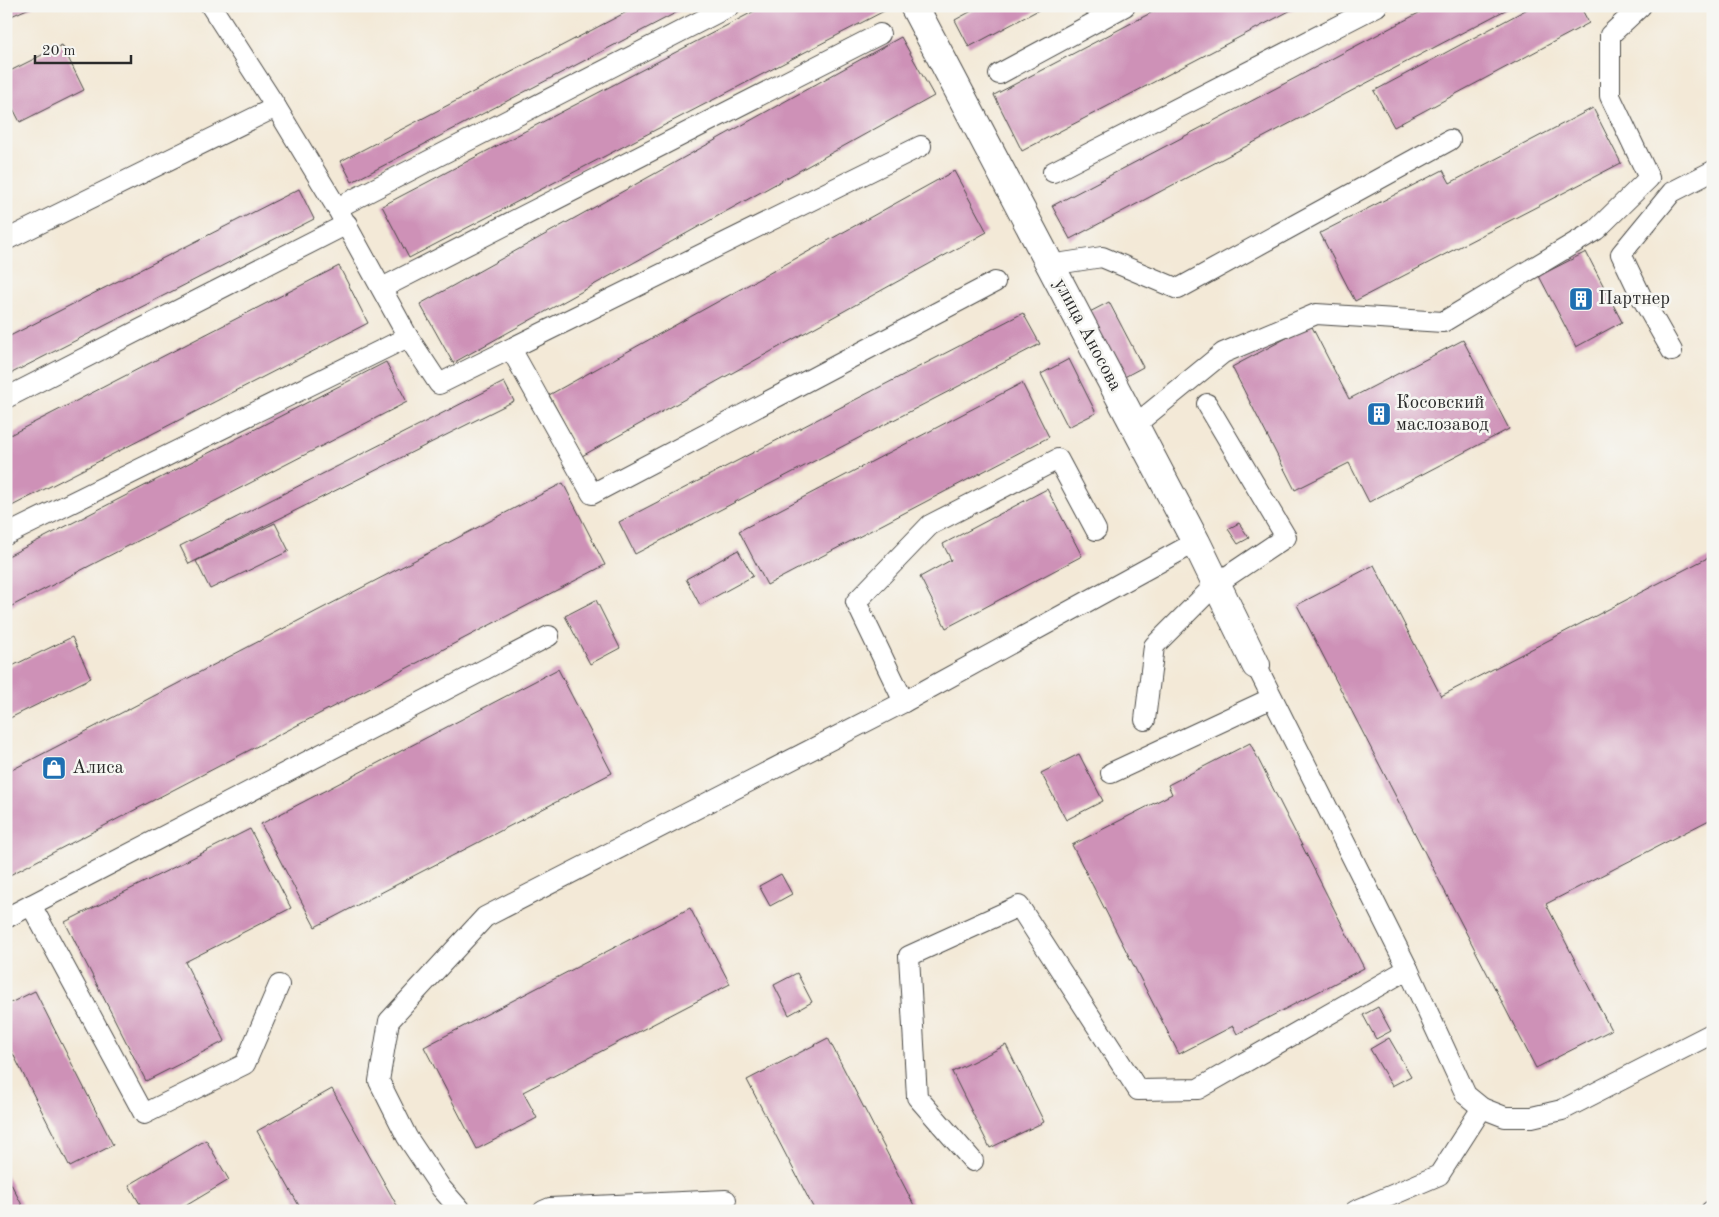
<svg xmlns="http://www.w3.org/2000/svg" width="1719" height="1217" font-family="'Old Standard TT',serif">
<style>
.building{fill:#ce91b7}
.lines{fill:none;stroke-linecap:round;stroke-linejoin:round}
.lane-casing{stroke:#494845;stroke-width:22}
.street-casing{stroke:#494845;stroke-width:30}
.lane{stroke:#fff;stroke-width:20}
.street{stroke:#fff;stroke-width:28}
.labels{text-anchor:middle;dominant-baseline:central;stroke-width:5;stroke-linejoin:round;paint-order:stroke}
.poi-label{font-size:19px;fill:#2b2b2b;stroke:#f6f6f2;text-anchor:start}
.street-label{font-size:19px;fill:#2b2b2b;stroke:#f6f6f2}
</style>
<rect width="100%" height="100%" fill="#f6f6f2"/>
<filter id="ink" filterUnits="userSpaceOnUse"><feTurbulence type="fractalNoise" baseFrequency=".02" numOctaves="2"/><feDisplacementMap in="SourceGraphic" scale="10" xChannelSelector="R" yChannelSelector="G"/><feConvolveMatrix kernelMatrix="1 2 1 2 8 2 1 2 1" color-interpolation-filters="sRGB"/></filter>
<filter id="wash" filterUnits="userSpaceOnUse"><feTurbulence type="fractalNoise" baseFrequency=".0096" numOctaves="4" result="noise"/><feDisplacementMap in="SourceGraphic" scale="20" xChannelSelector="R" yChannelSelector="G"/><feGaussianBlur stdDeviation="1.12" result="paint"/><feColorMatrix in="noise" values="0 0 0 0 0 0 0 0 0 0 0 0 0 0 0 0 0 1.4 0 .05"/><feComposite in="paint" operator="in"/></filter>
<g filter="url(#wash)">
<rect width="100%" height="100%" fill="#f3e9d7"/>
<g id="blocks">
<g class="building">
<path d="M6 6H34L9 17Z"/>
<path d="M638 6H689L352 182 341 161Z"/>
<path d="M764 6H885L886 10 409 258 382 206Z"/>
<path d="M981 6H1046L969 47 955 20Z"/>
<path d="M1164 6H1299L1022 151 994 95Z"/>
<path d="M1432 6H1513L1070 239 1052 206Z"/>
<path d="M1533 6H1580L1589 23 1394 127 1374 91Z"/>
<path d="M901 37 934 96 453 363 420 304Z"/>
<path d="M62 45 84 90 20 122 6 95V73Z"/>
<path d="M1593 108 1621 163 1355 301 1320 233 1443 170 1450 183Z"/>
<path d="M954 171 987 232 582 456 549 395Z"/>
<path d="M299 189 314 219 6 376V338Z"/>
<path d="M1586 252 1622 322 1576 347 1539 276Z"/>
<path d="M339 266 368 323 6 509V437Z"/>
<path d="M1109 302 1143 367 1117 381 1082 316Z"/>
<path d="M1023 313 1040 344 635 554 619 522Z"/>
<path d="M1311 325 1349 399 1463 340 1509 429 1369 502 1349 463 1295 490 1232 367Z"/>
<path d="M1069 359 1096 413 1068 427 1041 374Z"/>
<path d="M386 362 407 402 6 609V557Z"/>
<path d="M504 382 514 401 189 564 180 546Z"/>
<path d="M1022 383 1049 437 767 585 739 531Z"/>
<path d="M563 483 605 565 6 877V773Z"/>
<path d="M1047 489 1082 556 946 628 920 577 951 560 943 544Z"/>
<path d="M275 523 289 551 210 589 196 561Z"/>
<path d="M1239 523 1249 538 1238 544 1228 529Z"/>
<path d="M738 550 753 576 700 605 686 579Z"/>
<path d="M1713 555V818L1546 904 1611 1030 1536 1068 1297 605 1374 565 1441 696Z"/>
<path d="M596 600 620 648 590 664 565 616Z"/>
<path d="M72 637 91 678 8 719 6 669Z"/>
<path d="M558 669 612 773 315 927 261 824Z"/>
<path d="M1250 743 1364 968 1237 1034 1233 1026 1179 1054 1072 845 1172 794 1168 785Z"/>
<path d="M1079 754 1103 801 1066 820 1041 773Z"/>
<path d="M250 829 291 908 185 962 225 1041 146 1081 65 922Z"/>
<path d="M781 874 792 894 770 906 759 886Z"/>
<path d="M690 908 730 984 523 1092 537 1118 477 1149 424 1047Z"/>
<path d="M797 973 812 1002 789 1015 774 985Z"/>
<path d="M35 991 113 1145 70 1167 6 1040V1005Z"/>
<path d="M1378 1007 1391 1031 1376 1039 1363 1015Z"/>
<path d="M828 1038 917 1211H815L747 1080Z"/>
<path d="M1389 1038 1411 1076 1392 1086 1370 1049Z"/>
<path d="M1006 1045 1044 1122 990 1148 952 1072Z"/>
<path d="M332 1089 400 1211H302L257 1131Z"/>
<path d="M206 1140 229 1180 177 1211H144L129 1185Z"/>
<path d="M6 1174 25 1211H6Z"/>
</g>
</g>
</g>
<g filter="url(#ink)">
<use href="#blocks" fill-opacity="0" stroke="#494845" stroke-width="1"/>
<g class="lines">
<defs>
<g id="lane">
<path d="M211 6 276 107 337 208 408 337 439 384 921 146"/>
<path d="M999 74 1125 6"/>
<path d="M1053 172 1377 6"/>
<path d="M337 208 730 6"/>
<path d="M6 240 276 107"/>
<path d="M1050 265 1102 257 1178 289 1450 140"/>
<path d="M382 288 880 34"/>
<path d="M511 349 592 494 995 282"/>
<path d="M1672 351 1642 298 1621 254 1672 192 1713 171"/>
<path d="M6 398 347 224"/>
<path d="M1135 425 1223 353 1316 314 1443 322 1596 230 1649 178 1610 96V35L1641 6"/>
<path d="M1096 530 1058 459 930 525 856 602 904 702 1196 542"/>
<path d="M6 535 408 337"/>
<path d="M1256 665 1408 969 1466 1095 1482 1108 1505 1117H1532L1562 1110 1713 1033"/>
<path d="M1145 720 1154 646 1216 584 1286 537 1207 404"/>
<path d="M1111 773 1272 698"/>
<path d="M31 905 144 1114 245 1064 279 985"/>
<path d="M6 918 549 636"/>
<path d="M973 1161 917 1097 909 956 1019 906 1138 1090 1198 1089 1408 969"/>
<path d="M461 1211 441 1188 407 1137 379 1081 389 1021 485 917 904 702"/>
<path d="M543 1211 550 1208 726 1200"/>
<path d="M1355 1211 1439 1175 1482 1108"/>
<path d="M1711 1211 1713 1210"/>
</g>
<path id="street" d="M914 6 1196 542 1256 665"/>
</defs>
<use href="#lane" class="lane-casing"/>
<use href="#street" class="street-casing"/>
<use href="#lane" class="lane"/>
<use href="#street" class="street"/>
</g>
</g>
<defs>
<symbol id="building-square" viewBox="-11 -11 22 22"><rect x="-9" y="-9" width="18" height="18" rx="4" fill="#1f6fb2" stroke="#f6f6f2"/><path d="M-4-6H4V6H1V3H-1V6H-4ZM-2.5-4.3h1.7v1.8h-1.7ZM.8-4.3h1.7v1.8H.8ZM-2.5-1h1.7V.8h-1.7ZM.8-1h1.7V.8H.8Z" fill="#fff"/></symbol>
<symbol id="shop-square" viewBox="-11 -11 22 22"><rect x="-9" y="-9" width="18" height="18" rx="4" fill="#1f6fb2" stroke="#f6f6f2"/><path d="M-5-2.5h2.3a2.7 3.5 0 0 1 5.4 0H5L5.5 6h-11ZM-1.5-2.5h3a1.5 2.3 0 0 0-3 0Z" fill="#fff"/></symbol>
</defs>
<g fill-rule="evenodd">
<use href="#building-square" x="1567" y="285" width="28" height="28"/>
<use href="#building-square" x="1365" y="400" width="28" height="28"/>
<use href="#shop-square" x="40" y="754" width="28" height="28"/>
</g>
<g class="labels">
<g class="poi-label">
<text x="1598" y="299">Партнер</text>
<text x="1396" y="403">Косовский<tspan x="1396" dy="22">маслозавод</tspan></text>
<text x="72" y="768">Алиса</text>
</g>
<g class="street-label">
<text transform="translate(1087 335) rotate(62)">улица Аносова</text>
</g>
</g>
<rect width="1719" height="1217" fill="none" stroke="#f6f6f2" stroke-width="25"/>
<path d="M35 55v8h96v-8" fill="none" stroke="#2b2b2b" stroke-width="2.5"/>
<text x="42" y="55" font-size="15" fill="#2b2b2b" stroke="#f6f6f2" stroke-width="4" paint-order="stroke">20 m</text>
</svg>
